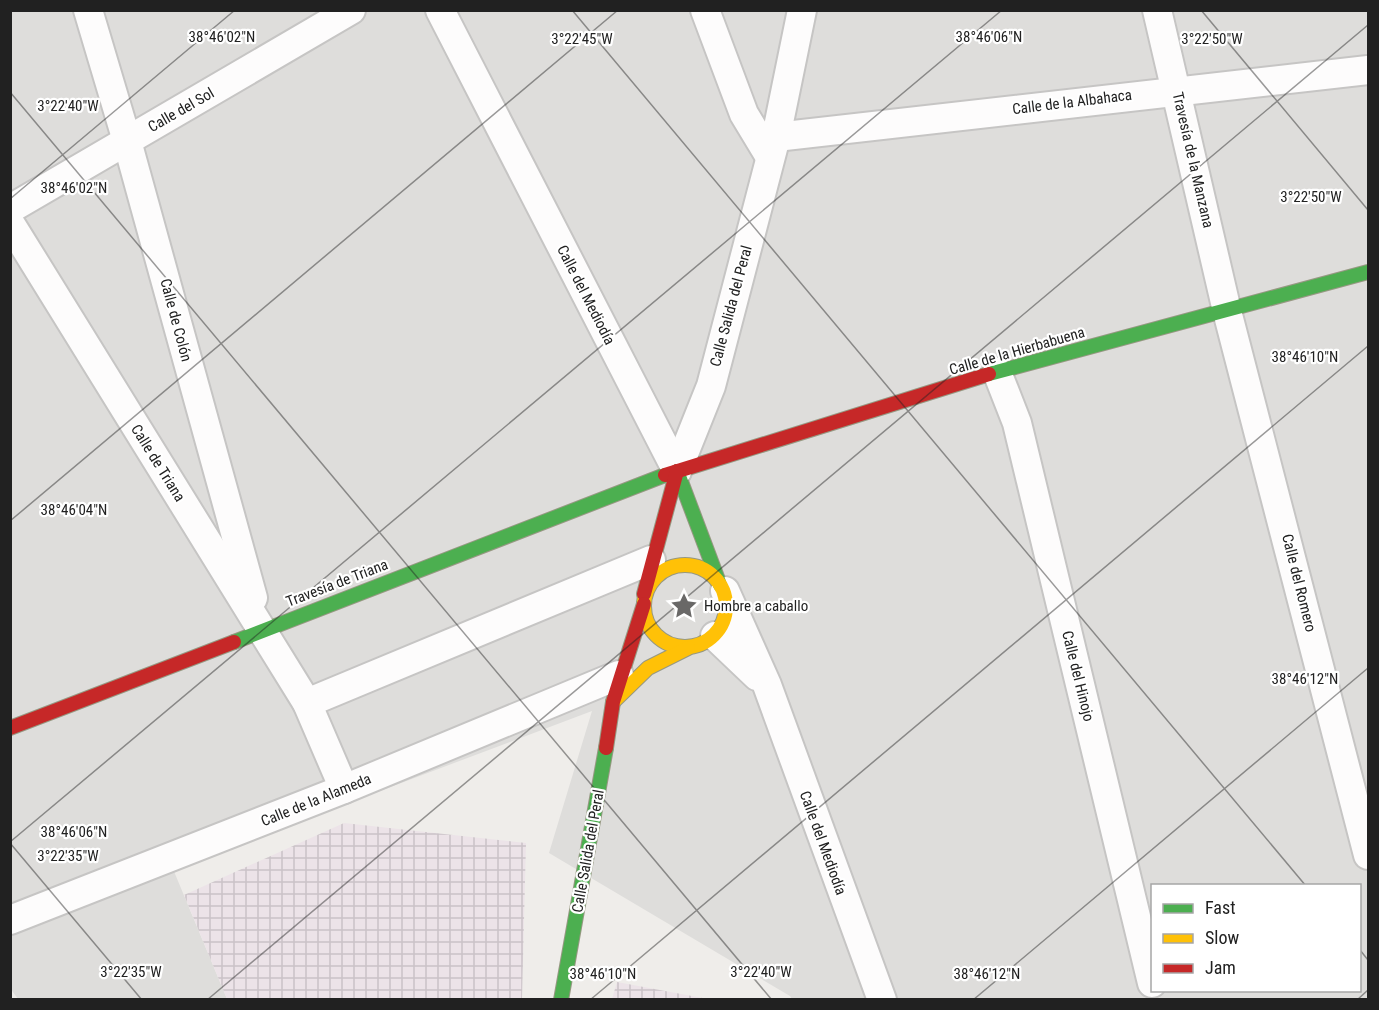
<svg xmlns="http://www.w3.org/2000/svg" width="1379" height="1010" font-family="'Roboto Condensed',sans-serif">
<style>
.residential{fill:#dedddb;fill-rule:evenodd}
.industrial{fill:url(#industrial-grid)}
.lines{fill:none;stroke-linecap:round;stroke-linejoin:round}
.street-casing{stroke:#c6c5c4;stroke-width:32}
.fast-casing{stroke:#969882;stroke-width:16}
.slow-casing{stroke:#969882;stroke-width:16}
.jam-casing{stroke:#969882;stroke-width:16}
.street{stroke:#fdfcfc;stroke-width:28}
.fast{stroke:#4caf50;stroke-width:14}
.slow{stroke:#ffc107;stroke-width:14}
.jam{stroke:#c62828;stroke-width:14}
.ticks{fill:none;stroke:#212121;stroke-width:1.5;stroke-opacity:0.45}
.labels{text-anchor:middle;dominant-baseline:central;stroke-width:4.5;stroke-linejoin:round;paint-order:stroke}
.street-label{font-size:15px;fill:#212121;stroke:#fff}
.poi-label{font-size:15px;fill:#212121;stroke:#fff;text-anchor:start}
.ticks-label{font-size:15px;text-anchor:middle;fill:#212121;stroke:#fff;stroke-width:4.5;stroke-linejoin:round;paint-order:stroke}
</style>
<defs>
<pattern id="industrial-grid" width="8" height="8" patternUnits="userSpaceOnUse" patternTransform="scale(1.5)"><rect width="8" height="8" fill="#ece3e8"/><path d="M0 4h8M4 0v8" fill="none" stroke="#cac2c7"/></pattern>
</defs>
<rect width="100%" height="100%" fill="#efedea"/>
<path class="residential" d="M10 11H1368V999H792L790 996 549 853 592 711 173 869 227 999H18L10 988ZM1152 886H1360V990H1152Z"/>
<g class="industrial">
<path d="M344 823 526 843 522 999H227L184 895Z"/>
<path d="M617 982 708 999H612Z"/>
</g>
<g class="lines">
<defs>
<g id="street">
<path d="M88 10 127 141 253 598"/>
<path d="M440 10 677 471"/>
<path d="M705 10 744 114 770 157"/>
<path d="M1157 10 1227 311 1368 855"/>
<path d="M776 137 1368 70"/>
<path d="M10 209 351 10"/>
<path d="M10 223 307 703 344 789"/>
<path d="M997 372 1017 423 1152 983"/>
<path d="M677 471 711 386 776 137 802 10"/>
<path d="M725 591 767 685 882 1000"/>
<path d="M715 636 757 676"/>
<path d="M307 703 651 560"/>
<path d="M10 920 344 789 619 675"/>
</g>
<g id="fast">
<path d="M989 374 1368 272"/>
<path d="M677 471 720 585"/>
<path d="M234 642 665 475"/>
<path d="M561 1000 606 748"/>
</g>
<g id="slow">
<circle cx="685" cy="606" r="41"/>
<path d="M613 702 648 668 688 648"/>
</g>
<g id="jam">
<path d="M665 475 989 374"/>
<path d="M644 594 677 471"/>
<path d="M10 728 234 642"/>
<path d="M606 748 613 702 644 604"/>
</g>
</defs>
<use href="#street" class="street-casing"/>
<use href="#fast" class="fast-casing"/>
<use href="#slow" class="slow-casing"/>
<use href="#jam" class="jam-casing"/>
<use href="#street" class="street"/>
<use href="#fast" class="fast"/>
<use href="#slow" class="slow"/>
<use href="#jam" class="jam"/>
</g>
<path class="ticks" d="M572 10 1306 886M1201 10 1368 210M10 92 772 1000M10 199 235 10M10 521 618 10M10 842 1002 10M10 843 142 1000M1360 950 1368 960M207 1000 1368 25M590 1000 1368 346M973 1000 1368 668M1357 1000 1368 990"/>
<defs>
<symbol id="sight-bare" viewBox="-9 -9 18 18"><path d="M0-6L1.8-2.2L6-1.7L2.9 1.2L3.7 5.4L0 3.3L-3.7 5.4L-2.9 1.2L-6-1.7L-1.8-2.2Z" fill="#696867" stroke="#fff" stroke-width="2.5" paint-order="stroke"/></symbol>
</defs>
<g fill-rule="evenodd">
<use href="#sight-bare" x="665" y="587" width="38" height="38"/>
</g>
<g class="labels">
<g class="street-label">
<text transform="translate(1072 102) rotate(-7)">Calle de la Albahaca</text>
<text transform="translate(181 110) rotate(-30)">Calle del Sol</text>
<text transform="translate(1193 160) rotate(77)">Travesía de la Manzana</text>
<text transform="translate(586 295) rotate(63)">Calle del Mediodía</text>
<text transform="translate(731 306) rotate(-75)">Calle Salida del Peral</text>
<text transform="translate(176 320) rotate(75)">Calle de Colón</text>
<text transform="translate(1017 351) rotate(-16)">Calle de la Hierbabuena</text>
<text transform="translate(158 463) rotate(58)">Calle de Triana</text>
<text transform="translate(337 583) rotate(-21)">Travesía de Triana</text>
<text transform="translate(1299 583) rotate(76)">Calle del Romero</text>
<text transform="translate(1078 676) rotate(76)">Calle del Hinojo</text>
<text transform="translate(316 800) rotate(-22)">Calle de la Alameda</text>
<text transform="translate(823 843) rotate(70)">Calle del Mediodía</text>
<text transform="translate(588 851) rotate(-80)">Calle Salida del Peral</text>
</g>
<g class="poi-label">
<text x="704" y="606">Hombre a caballo</text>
</g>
</g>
<g class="ticks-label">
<text x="989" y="42">38°46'06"N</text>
<text x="222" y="42">38°46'02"N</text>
<text x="582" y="44">3°22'45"W</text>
<text x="1212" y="44">3°22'50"W</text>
<text x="68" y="111">3°22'40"W</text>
<text x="74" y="193">38°46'02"N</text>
<text x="1311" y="202">3°22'50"W</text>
<text x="1305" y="362">38°46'10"N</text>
<text x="74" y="515">38°46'04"N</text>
<text x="1305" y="684">38°46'12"N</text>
<text x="74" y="837">38°46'06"N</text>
<text x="68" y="861">3°22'35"W</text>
<text x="131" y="977">3°22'35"W</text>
<text x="761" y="977">3°22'40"W</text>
<text x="603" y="979">38°46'10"N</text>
<text x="987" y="979">38°46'12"N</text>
</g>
<rect width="1379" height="1010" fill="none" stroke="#212121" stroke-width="24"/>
<rect x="1151" y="884" width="210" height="108" fill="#ffffff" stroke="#a6a6a6" stroke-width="1.5"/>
<rect x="1163" y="904" width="30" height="9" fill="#4caf50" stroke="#a6a6a6" stroke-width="1.5"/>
<text x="1205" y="914" font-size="18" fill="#212121">Fast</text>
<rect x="1163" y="934" width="30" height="9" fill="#ffc107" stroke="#a6a6a6" stroke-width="1.5"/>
<text x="1205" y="944" font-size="18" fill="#212121">Slow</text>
<rect x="1163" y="964" width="30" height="9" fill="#c62828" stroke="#a6a6a6" stroke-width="1.5"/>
<text x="1205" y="974" font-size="18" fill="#212121">Jam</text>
</svg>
